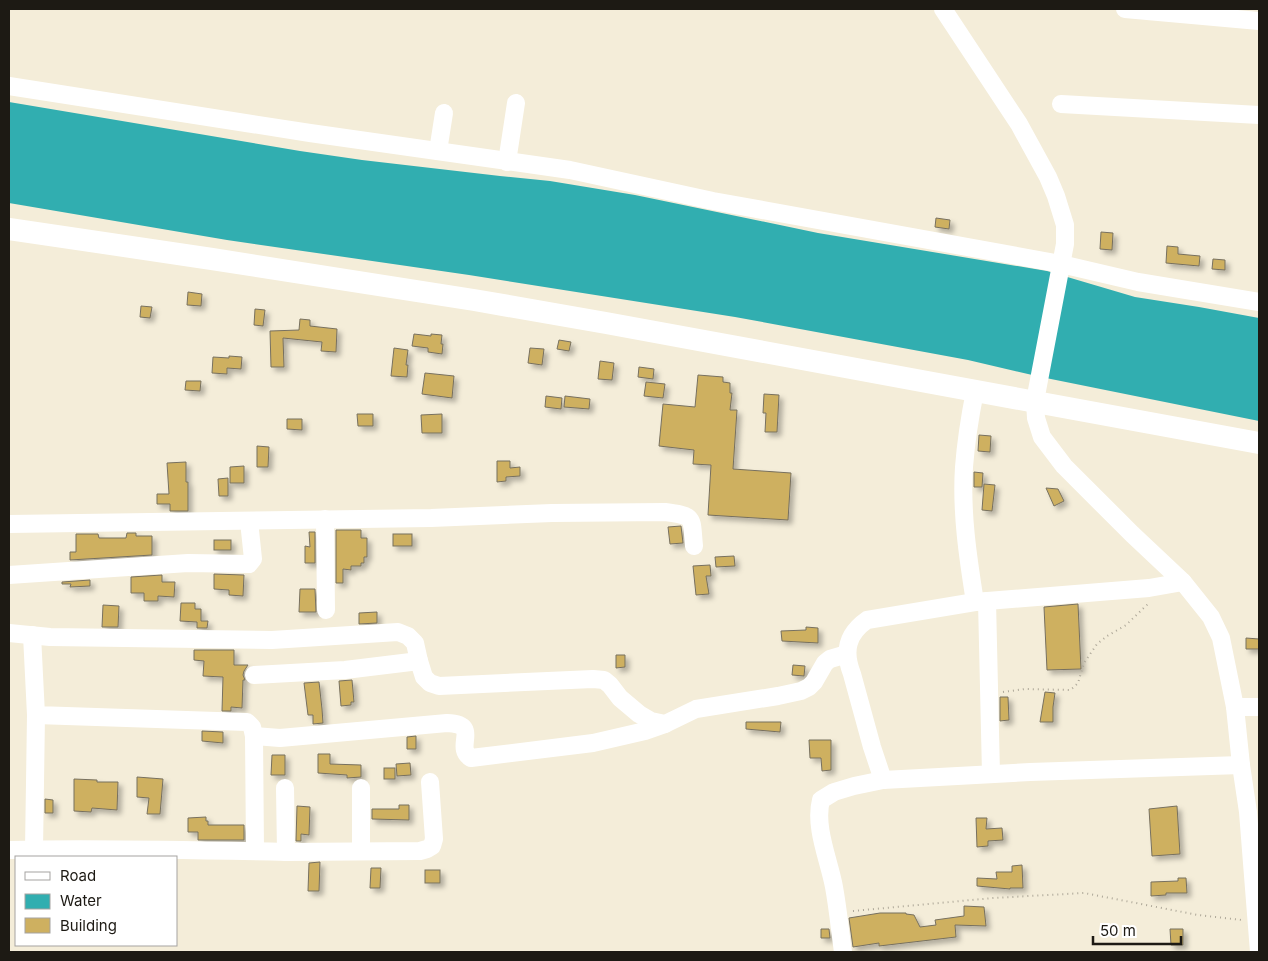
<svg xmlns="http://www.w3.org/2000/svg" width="1268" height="961" font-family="Inter,sans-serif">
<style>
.water{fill:#31aeb0}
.building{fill:#ceb060;stroke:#77705f;filter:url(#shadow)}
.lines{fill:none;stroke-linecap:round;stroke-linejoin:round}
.path{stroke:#ada798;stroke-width:2;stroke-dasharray:1 4;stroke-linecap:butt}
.minor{stroke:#fff;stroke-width:18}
.major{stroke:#fff;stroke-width:22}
</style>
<defs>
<filter id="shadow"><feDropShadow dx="4" dy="4" stdDeviation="2.5" flood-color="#0004"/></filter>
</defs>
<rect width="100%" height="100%" fill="#f4edd9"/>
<path class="water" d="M9 102 300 151 362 160 500 176 550 181 635 195 818 233 1047 271 1135 297 1199 307 1259 318V421L1041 377 968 360 735 317 469 275 227 240 9 203Z"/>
<g class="building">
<path d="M936 218 950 220 949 229 935 227Z"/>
<path d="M1101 232 1113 233 1112 250 1100 249Z"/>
<path d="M1167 246 1178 247V254L1200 256 1199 266 1166 263Z"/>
<path d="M1213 259 1225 260V270L1212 269Z"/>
<path d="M188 292 202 294 201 306 187 305Z"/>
<path d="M141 306 152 307 150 318 140 317Z"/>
<path d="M255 309 265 310 263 326 254 325Z"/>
<path d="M300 319 310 320V326L337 329 336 352 321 351 322 342 283 338 284 367H271L270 331 299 330Z"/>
<path d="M414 334 431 336V334L442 335 441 344H443L442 354 428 352V348L412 346Z"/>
<path d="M559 340 571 342 569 351 557 349Z"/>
<path d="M394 348 408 350 406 365H408L407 377 391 376Z"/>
<path d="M530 348 544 349 542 365 528 363Z"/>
<path d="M229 356 242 357 241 369 227 368V374L212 373 213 357 229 358Z"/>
<path d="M600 361 614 363 612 380 598 379Z"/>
<path d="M639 367 654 369 653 379 638 377Z"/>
<path d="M425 373 454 376 452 398 422 394Z"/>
<path d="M698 375 723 377V382L730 383V393H732L730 410H737L733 469 791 473 788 520 708 515 711 465 693 464 694 450 659 446 663 404 695 407Z"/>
<path d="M186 381H201L200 391 185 390Z"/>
<path d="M646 382 665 384 663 398 644 396Z"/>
<path d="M764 394 779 395 777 432H765L766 413H763Z"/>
<path d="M546 396 562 398 561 409 545 407Z"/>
<path d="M565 396 590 399 589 409 564 407Z"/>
<path d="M357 414H373V426H358Z"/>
<path d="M442 414V433H422L421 415Z"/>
<path d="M287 419H302V430L287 429Z"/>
<path d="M979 435 991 436 990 452 978 451Z"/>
<path d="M257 446 269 447 268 467H257Z"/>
<path d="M497 461H510V468L520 467V476L506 477V481L497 482Z"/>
<path d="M186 462V482H188V511H170V504H157V494H169L167 463Z"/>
<path d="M244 466V483H230V467Z"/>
<path d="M974 472 983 473 982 487H974Z"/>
<path d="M228 478V496H219L218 479Z"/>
<path d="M984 484 995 485 992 511 982 510Z"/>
<path d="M1046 488 1058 489 1064 501 1054 506Z"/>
<path d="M681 526 683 543 670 544 668 527Z"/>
<path d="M336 530H361V538H367V557H364V563H361V566H351V570L343 569V583H336Z"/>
<path d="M309 532H315V563H305V546L310 547Z"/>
<path d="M127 533H136V536H152V555L70 560V552H76V534H98L99 538H126Z"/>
<rect x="393" y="534" width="19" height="12"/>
<rect x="214" y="540" width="17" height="10"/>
<path d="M734 556 735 566 716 567 715 557Z"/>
<path d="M710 565 711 576H706L709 594 696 595 693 566Z"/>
<path d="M214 574 244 575 243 596 229 595V590L214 589Z"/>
<path d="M162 575V582H175L174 597 158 596V601H144V593H131V577Z"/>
<path d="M90 580V586L70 587 71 584H62V582Z"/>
<path d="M300 589H315L316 612H299Z"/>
<path d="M181 603H195V609H201V621H208L207 628H197V622L180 621Z"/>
<path d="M1078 604 1081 669 1047 670 1044 607Z"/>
<path d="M103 605 119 606 118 627H102Z"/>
<path d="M377 612V623L359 624V613Z"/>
<path d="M806 627 818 628V643L782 641 781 631 806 630Z"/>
<path d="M1246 638 1259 639V649H1246Z"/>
<path d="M194 650H234V665H248L244 671 243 675 245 680H243L242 708 231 707V711H222L223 677 203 676 204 661 194 660Z"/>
<path d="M616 655H625V667L616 668Z"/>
<path d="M793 665 805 666 804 676 792 675Z"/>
<path d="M352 680 354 702H351V705L341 706 339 681Z"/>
<path d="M319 682 322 709 323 723 313 724V715H308L304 683Z"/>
<path d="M1045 692 1055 693 1053 707V722H1040Z"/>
<path d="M1000 697H1008L1009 720 1000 721Z"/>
<path d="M746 722H781L780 732 746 729Z"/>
<path d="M202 731 223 732V743L202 741Z"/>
<path d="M416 736V749H407V737Z"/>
<path d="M809 740H831V770L822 771 821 758H810Z"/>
<path d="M318 754H330V764L361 765V777L347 778V775L318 773Z"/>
<path d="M272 755H285V775H271Z"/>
<path d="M410 763 411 775 397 776 396 764Z"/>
<rect x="384" y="768" width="11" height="11"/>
<path d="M137 777 163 779 160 814H147L149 798 137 797Z"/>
<path d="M74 779 97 780V782H118L117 810 92 808 91 812 74 811Z"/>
<path d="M45 799 53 800V813H45Z"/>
<path d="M399 805H409V820L372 819V809H399Z"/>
<path d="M297 806 310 807 309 835 301 834V841H296Z"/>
<path d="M1177 806 1180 854 1152 856 1149 809Z"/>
<path d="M206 817V821H208V825H244V840H198V832H188V818Z"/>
<path d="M976 818H987L986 829 1002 828 1003 840 988 841V846L977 847Z"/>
<path d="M320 862 319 891H308L309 863Z"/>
<path d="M1022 865 1023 888H1010V889L977 886V878L997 879 996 872H1012V866Z"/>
<path d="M371 868H381L380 888H370Z"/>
<rect x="425" y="870" width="15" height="13"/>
<path d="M1178 878H1186L1187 893H1166V895L1151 896V882L1178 881Z"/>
<path d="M964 906 984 907 986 926 955 925 956 937 879 946V943L853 947 849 918 880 913H906V914L914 915 920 927 936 925 935 920 964 916Z"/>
<path d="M821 929H829L830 938H821Z"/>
<path d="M1170 929H1183V945H1171Z"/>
</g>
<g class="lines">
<g class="path">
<path d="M1003 692 1025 689 1070 690 1074 687 1078 683 1084 663 1097 644 1107 636 1126 625 1150 602"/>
<path d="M853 911 993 898 1084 893 1198 915 1242 920"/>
</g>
<g class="minor">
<path d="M943 9 1019 124 1048 177 1056 196 1065 225V244L1035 401 1036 418 1042 437 1064 466 1132 534 1183 582 1211 617 1221 638 1235 707 1241 765 1248 812 1259 952"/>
<path d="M1125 9 1259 21"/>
<path d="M9 86 310 133 570 170 713 201 1061 264 1138 282 1259 302"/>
<path d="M1061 104 1259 115"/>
<path d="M438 151 444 113"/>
<path d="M507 162 516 103"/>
<path d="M325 519 326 610"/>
<path d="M9 524 431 518 552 513 665 512C696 516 691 517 694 546"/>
<path d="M9 575 188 563 249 564 253 559 249 521"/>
<path d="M987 601 991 774"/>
<path d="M975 602C968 558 961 512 964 467 966 441 970 416 975 391"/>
<path d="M9 633 50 637 272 640 398 632 408 636 415 643 419 661 424 677 430 683 439 686 593 679 604 680 610 685 620 698 639 714 651 721 665 724 696 709 778 696 801 691 809 687 814 682 825 663 830 659 847 654"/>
<path d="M32 635 36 715 247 722 252 727 254 736 255 850"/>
<path d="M254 675 345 670 419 661"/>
<path d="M1235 707H1259"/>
<path d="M254 736 280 738 447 723C482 724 453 747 471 758L593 743 645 731 665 724"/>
<path d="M883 780 872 747 852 674C843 651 847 634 867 620L975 602 1149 588 1183 582"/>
<path d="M285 788 286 852"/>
<path d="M361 788V851"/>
<path d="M9 850C101 848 194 850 287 852 331 852 375 851 420 851L427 849 432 846 434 839 430 782"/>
<path d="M34 850 36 715"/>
<path d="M843 952C840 931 838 909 834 887 829 860 814 827 821 800L834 792 854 786 883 780 1030 772 1241 765"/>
</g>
<path class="major" d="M9 229 212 259 474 300 606 323 1259 443"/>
</g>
<rect width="1268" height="961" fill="none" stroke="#1d1a14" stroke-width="20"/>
<rect x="15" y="856" width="162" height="90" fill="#ffffff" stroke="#a5a3a1"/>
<rect x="25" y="872" width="25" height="8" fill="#ffffff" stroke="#a5a3a1"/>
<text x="60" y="881" font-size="15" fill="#1d1a14">Road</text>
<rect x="25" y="894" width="25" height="15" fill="#31aeb0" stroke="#a5a3a1"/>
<text x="60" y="906" font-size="15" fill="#1d1a14">Water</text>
<rect x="25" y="918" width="25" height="15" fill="#ceb060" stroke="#a5a3a1"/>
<text x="60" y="931" font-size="15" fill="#1d1a14">Building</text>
<path d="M1093 936v8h88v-8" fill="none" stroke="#1d1a14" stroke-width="2.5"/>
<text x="1100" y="936" font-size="15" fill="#1d1a14" stroke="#ffffff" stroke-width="4" paint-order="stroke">50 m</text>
</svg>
